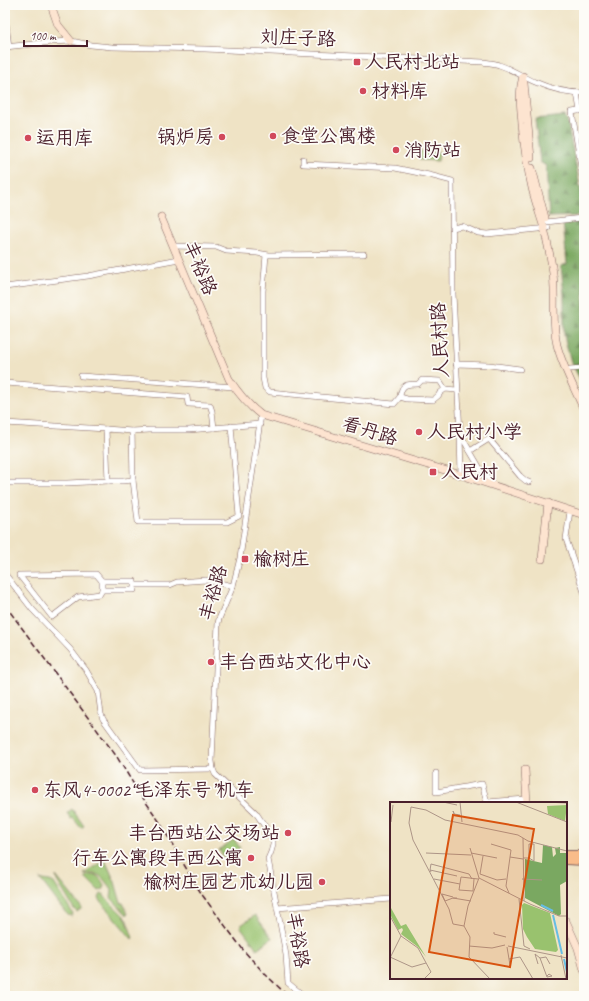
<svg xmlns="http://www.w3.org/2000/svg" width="589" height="1001" font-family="Caveat,'LXGW WenKai TC',sans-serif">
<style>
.green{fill:#99c26e;stroke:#72704c}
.forest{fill:url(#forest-firs);stroke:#626446}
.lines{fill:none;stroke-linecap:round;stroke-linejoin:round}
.street-casing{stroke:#846461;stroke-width:6}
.secondary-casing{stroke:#846461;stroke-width:8}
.primary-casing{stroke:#846461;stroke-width:10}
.street{stroke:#fff;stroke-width:5}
.secondary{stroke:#fde4d0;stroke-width:7}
.primary{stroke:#f9bc8a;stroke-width:8}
.rail{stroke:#4a1f2b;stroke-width:1.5;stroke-dasharray:6 3;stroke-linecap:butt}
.poi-dot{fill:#d1495b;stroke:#fdfcf7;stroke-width:1.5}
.labels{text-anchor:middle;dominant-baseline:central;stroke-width:3.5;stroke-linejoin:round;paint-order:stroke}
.street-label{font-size:19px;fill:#4a1f2b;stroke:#fdfcf7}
.poi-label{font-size:19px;fill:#4a1f2b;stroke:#fdfcf7;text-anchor:start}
.inset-river{fill:none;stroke:#67bde4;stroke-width:2}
.inset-road{fill:none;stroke:#ad9587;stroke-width:1}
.view{fill:#d8530f;fill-opacity:0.15;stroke:#d8530f;stroke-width:2}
.inset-edge{fill:none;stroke:#4a1f2b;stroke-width:2}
</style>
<defs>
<pattern id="forest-firs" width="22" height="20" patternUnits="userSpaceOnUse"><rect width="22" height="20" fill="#7aa861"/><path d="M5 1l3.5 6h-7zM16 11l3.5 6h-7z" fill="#668850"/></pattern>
</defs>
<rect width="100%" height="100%" fill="#fdfcf7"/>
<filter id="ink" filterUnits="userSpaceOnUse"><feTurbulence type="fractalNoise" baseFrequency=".025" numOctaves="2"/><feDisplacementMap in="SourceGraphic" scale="8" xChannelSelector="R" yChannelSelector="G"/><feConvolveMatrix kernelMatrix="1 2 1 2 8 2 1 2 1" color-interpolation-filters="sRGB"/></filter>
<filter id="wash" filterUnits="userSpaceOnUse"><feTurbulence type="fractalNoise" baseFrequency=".012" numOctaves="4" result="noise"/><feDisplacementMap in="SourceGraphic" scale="16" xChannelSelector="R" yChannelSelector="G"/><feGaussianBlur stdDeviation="0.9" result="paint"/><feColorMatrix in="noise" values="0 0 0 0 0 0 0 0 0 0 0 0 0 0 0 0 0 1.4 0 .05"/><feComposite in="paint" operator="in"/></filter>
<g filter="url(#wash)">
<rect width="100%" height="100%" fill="#efe3c5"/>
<g class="green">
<path d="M420 151 439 152 438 161 420 160Z"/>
<path d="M72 809 84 826 81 828 73 818 71 819 67 813Z"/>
<path d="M234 839 240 848 225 859 219 850Z"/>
<path d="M105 860 115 882 121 903H123L128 914 127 915 113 900 111 898 112 890C102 878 101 871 85 875L84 874Z"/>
<path d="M91 875C99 875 100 878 104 885V889L99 891 85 877Z"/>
<path d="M56 876 82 908 77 912 74 909 57 881Z"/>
<path d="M40 879C45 881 50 880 54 883L69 907 73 914 72 916 68 915 65 912Z"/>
<path d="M101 894H104V896L126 918 133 938 132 939 102 903 99 898Z"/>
<path d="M255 915 272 938 257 949 240 926Z"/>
</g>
<g class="forest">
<path d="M565 116 567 120 584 207V212L581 216 549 217 546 166 540 162 535 119Z"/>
<path d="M584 219V387L571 362 566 343 564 335V294L561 266 567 264 563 222Z"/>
</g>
</g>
<g filter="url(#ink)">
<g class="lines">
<defs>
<g id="street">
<path d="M5 5H6"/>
<path d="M5 16 9 47"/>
<path d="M5 47 52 42 71 41 91 45 112 47 205 49 483 62C488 63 494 63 499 65 512 69 523 77 535 82 551 89 567 93 584 93"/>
<path d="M577 93 580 111"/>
<path d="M584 110 572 112 584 185"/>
<path d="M303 159V164L395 168 429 175 452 181 453 294 460 434 481 470 494 485"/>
<path d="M546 222 582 218 584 215"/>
<path d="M452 228 462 226 478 233 487 234 548 228"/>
<path d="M173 246 216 247 226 251 257 253 269 255 364 254"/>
<path d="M266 255 263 291V378L265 388 270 392 394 404 400 397 407 399 433 400 438 396 440 393 445 389 457 390"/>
<path d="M5 287 88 276 179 259"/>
<path d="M456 364 489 365 520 369"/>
<path d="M570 369 584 368"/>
<path d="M81 376 234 387"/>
<path d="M5 383 187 397 188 404 210 405 212 411 214 428"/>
<path d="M400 397C401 384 407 384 418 384L422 380 440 381 445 389"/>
<path d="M261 415 240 558 233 586 219 619 218 623 212 761 213 769 215 774 256 813 268 831 273 840V845L271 852 268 859 286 955 288 983 304 996"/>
<path d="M5 423 106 429"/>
<path d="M231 426 239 516 227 522H138L133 480 132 431 150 430H189L260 424"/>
<path d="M460 435 461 475"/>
<path d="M470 451 489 439 520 476 526 481 529 482"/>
<path d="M108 481 106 429 132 431"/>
<path d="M5 483H67L108 481H123L133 480"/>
<path d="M570 511 566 539 584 592"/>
<path d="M5 574 32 609 70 649 86 670 98 691 101 714 103 719 140 770 213 769"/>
<path d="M102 581 96 574 19 575 52 617 78 597 100 594 102 590"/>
<path d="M134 585V590H102V581H134V585H170L177 582 206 580 233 586"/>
<path d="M436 773V792L482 784 487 802 526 799"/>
<path d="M277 908 391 899"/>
</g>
<g id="secondary">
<path d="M51 5 58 25 71 41"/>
<path d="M523 76C518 93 521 108 522 124 524 146 527 167 532 188 535 201 540 215 544 228 547 241 550 254 552 267 557 292 551 321 557 345 563 368 575 389 584 410"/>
<path d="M524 83 531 158"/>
<path d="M532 168 545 218"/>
<path d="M161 217 229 379C238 393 248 405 261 415L461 475 584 515"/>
<path d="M542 559 548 503"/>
<path d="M525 770 527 803"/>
<path d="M566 921 578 948 584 970"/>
</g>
<g id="primary">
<path d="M566 855H584"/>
<path d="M566 860 584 861"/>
</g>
</defs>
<use href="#street" class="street-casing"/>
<use href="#secondary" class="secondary-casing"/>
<use href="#primary" class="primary-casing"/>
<use href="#street" class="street"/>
<use href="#secondary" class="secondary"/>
<use href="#primary" class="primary"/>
<path class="rail" d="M5 605 117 757 136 788 159 821 194 882 203 896 244 951 265 974 288 996"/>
</g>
</g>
<g class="poi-dot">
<rect x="353" y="58" width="8" height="8" rx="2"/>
<circle cx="363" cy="91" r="4"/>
<circle cx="273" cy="136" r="4"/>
<circle cx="222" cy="137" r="4"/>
<circle cx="28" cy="138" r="4"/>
<circle cx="396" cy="150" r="4"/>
<circle cx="419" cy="432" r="4"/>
<rect x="429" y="468" width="8" height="8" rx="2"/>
<rect x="241" y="555" width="8" height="8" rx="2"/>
<circle cx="211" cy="662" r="4"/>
<circle cx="35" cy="790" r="4"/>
<circle cx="288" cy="833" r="4"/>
<circle cx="251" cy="858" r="4"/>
<circle cx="322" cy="882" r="4"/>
</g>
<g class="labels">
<g class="street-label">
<text transform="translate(298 38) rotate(2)">刘庄子路</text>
<text transform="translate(200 268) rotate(67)">丰裕路</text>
<text transform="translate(440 340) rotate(-93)">人民村路</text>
<text transform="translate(370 431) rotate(17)">看丹路</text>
<text transform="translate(213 593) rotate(-74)">丰裕路</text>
<text transform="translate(298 940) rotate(81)">丰裕路</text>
</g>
<g class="poi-label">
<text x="365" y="62">人民村北站</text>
<text x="371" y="91">材料库</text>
<text x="281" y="136">食堂公寓楼</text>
<text x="214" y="137" text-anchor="end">锅炉房</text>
<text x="36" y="138">运用库</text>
<text x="404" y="150">消防站</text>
<text x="427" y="432">人民村小学</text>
<text x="441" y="472">人民村</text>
<text x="253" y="559">榆树庄</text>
<text x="219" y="662">丰台西站文化中心</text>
<text x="43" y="790">东风4-0002“毛泽东号”机车</text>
<text x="280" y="833" text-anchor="end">丰台西站公交场站</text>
<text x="243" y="858" text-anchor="end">行车公寓段丰西公寓</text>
<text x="314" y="882" text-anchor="end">榆树庄园艺术幼儿园</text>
</g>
</g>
<g transform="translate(390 802)">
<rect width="177" height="177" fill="#efe3c5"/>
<path d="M177 3 175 19 158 12 157 4ZM134 101 160 111 168 148 166 150 145 147 137 135 133 127 132 103ZM1 106 11 124 16 122 36 155 28 145 11 132 13 128 12 126 8 128 0 112Z" fill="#99c26e"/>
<path d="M153 43 162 45 163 55 166 52 165 46 170 45V51H177V79L170 83 171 112 169 114 135 96V57L152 61Z" fill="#7aa861"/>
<path class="inset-river" d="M151 103 163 109M163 113 172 152M174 157 177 170"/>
<path class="inset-road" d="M53 0 67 3M70 0 72 20M126 0 177 20M154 0 177 1M64 12 63 9 64 11V12L70 13M1 20 3 3M133 36 134 99M101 42 121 48 116 84 119 91M80 46 89 76M36 51 81 53M81 51 107 56M93 54 90 72 107 78 116 77M120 55 133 57M133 56H139V42H144V59L139 56M40 68 41 62 79 72 82 77M41 70 40 68 67 74M89 76 78 104 74 124 80 135 79 155 100 177M89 76 140 102 169 114H177M44 77 70 82M84 77 83 89 69 88 71 75 88 77M132 77 152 78M63 96 55 99 52 92 63 95M67 96H63L81 99M129 97 134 144 140 147M0 114 11 134 28 146 41 170 34 177M74 124 63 122 59 107 23 38 19 21 21 5 36 8 55 18 128 33 138 39 177 49M104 130V132L116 135M79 144 102 146 115 143M118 144 177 156M117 145 120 163M171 153 176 177M0 155 22 165 36 161M0 156 11 134M150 156 157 175 162 174 159 172 157 174M119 157 130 155 143 177M148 162 145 152 150 156 156 155 160 162"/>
<path class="view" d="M63 13 144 27 120 165 39 150Z"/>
<rect width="177" height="177" class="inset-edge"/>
</g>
<rect width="589" height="1001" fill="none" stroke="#fdfcf7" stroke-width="20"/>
<path d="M24 40v6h63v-6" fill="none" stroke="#4a1f2b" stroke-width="2"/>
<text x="30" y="40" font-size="12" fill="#4a1f2b" stroke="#fdfcf7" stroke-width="3" paint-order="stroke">100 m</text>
</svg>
